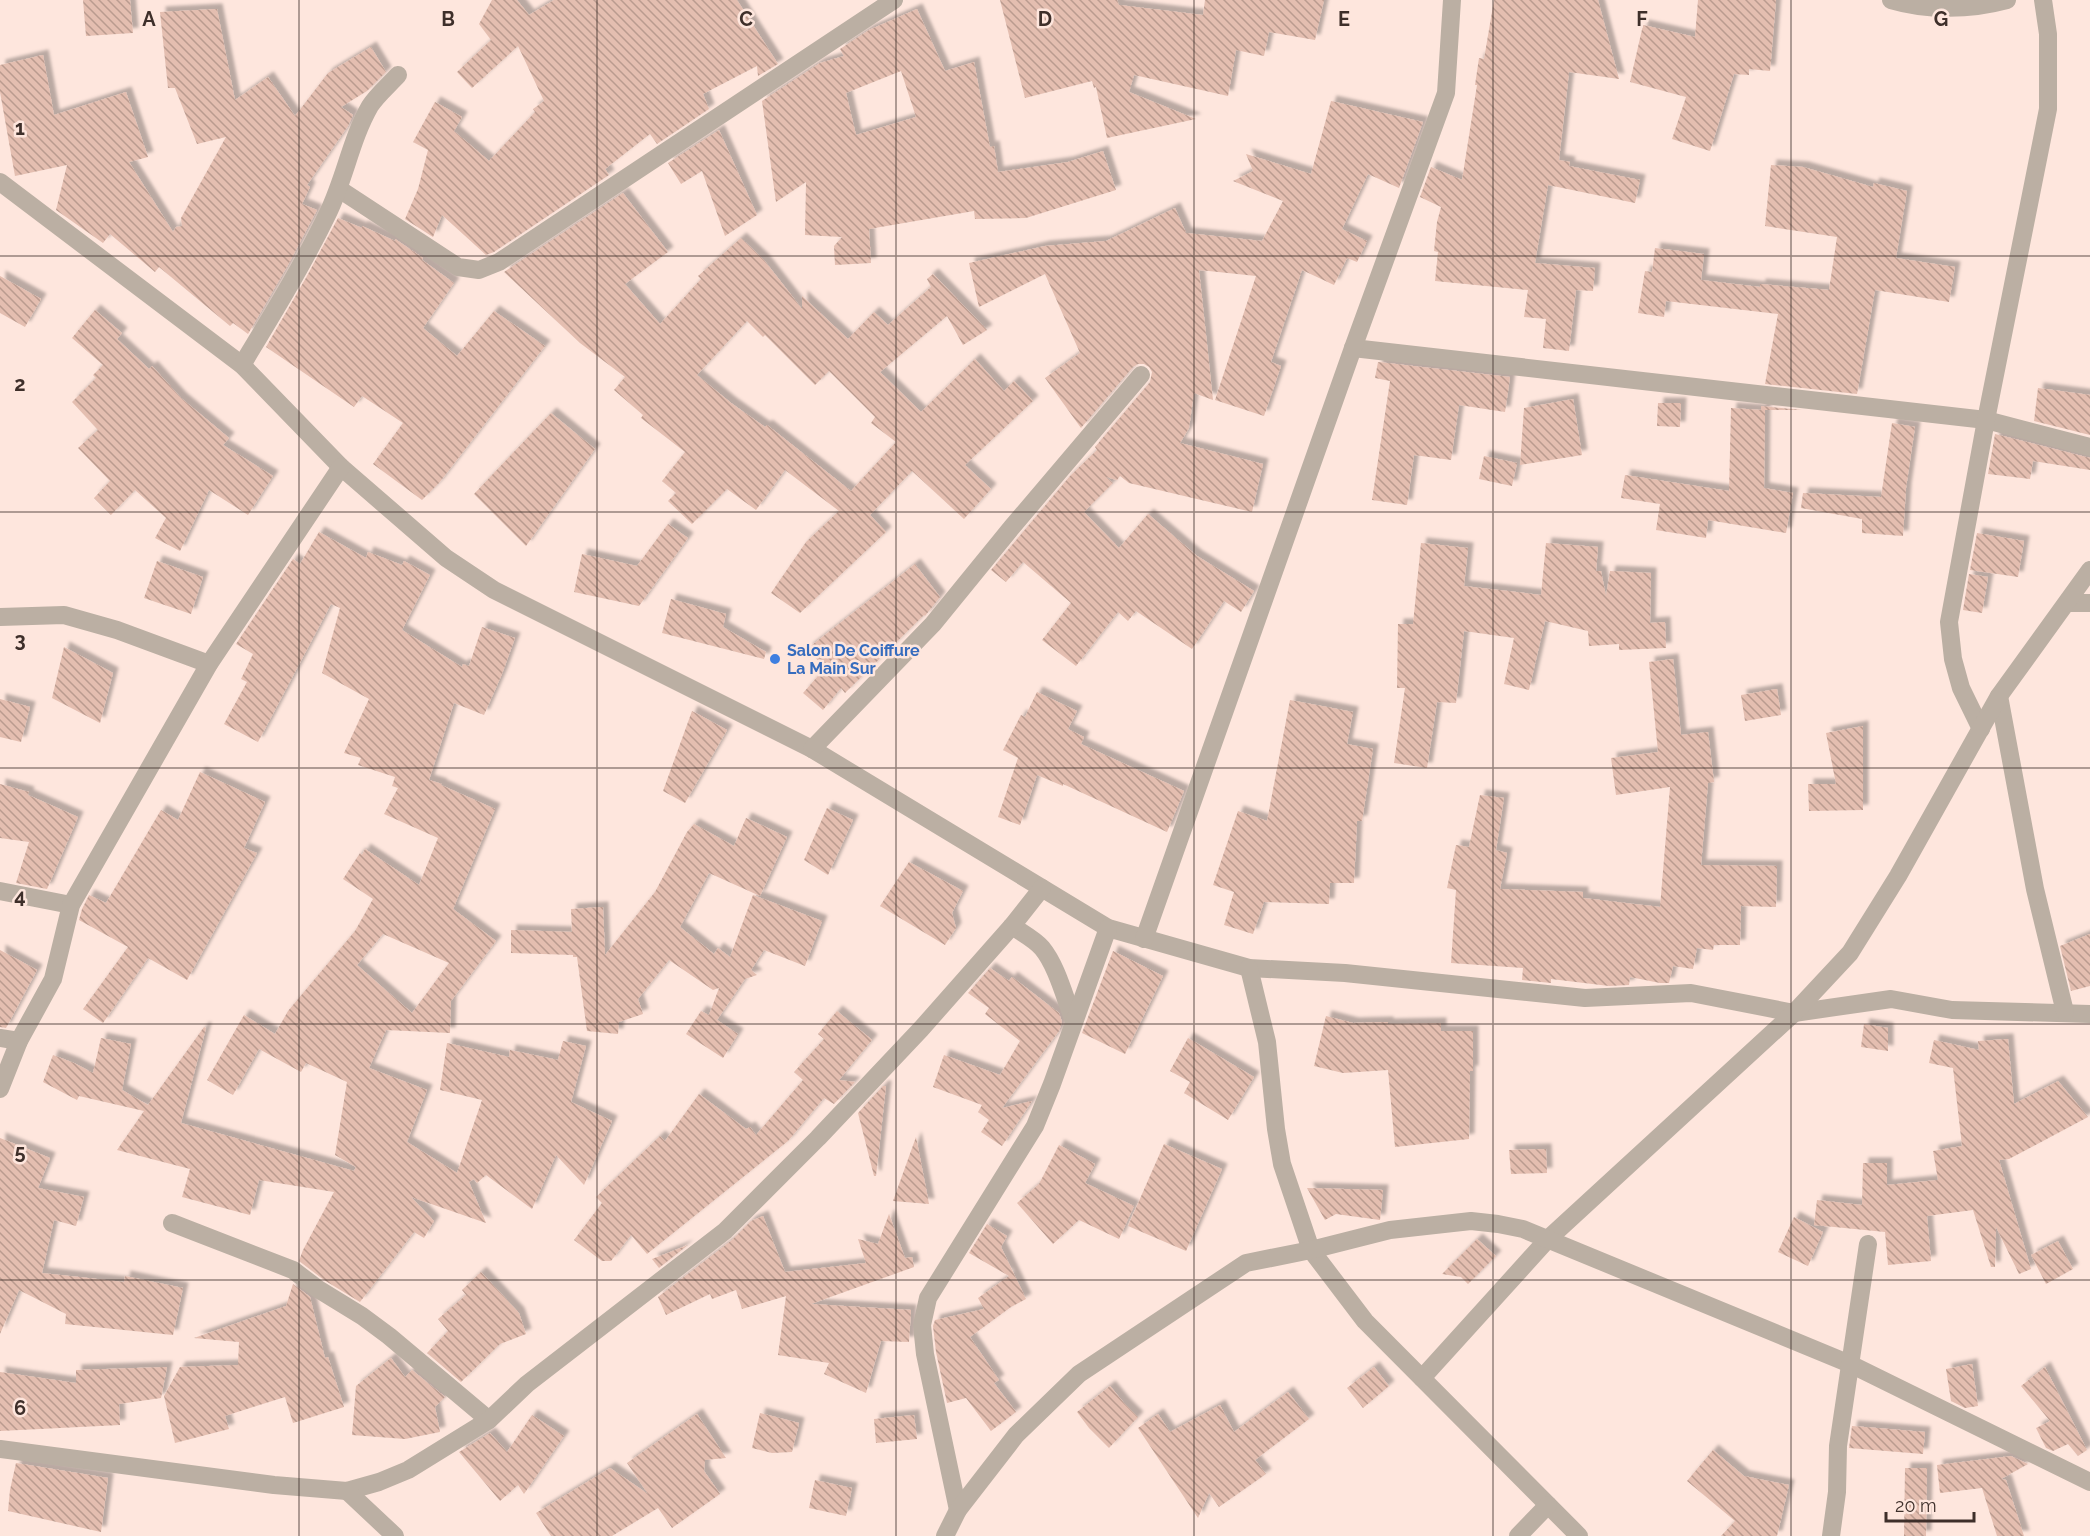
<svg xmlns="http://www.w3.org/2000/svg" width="2090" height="1536" font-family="Raleway,sans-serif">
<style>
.building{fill:url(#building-back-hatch);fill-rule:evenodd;filter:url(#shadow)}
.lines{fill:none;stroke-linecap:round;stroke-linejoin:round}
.minor{stroke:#bbafa3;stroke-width:18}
.grid{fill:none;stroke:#3e2f2a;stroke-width:1.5;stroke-opacity:0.55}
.shop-dot{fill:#3f7fe0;stroke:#fee6dd;stroke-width:2}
.labels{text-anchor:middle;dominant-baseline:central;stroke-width:5;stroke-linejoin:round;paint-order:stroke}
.shop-label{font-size:16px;font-weight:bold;fill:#366cbe;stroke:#fee6dd;text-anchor:start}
.grid-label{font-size:20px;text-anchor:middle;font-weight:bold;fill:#3e2f2a;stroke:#fee6dd;stroke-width:5;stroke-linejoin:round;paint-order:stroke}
</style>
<defs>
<pattern id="building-back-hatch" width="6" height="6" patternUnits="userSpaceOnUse" patternTransform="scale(1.5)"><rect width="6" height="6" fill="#e4beb0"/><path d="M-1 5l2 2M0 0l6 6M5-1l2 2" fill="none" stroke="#ba9b8f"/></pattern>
<filter id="shadow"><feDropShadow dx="5.5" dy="-5.5" stdDeviation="1.5" flood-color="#0004"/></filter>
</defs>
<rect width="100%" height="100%" fill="#fee6dd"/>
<g class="building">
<path d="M83 0H130L133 33 86 36Z"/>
<path d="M492 0H517L529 15 554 0H737L778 64 758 76 757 66 703 94 709 109 657 144 650 134 605 169 609 175 494 252 486 255 442 215 433 237 405 219 418 189 428 150 413 142 435 102 462 117 454 131 489 161 535 112 533 109 544 101 518 46 472 88 457 72 491 40 479 24Z"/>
<path d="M1000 0H1117L1119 5 1203 15 1205 0H1324L1315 40 1269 32 1264 56 1236 50 1228 96 1134 75 1129 92 1196 119 1107 138 1096 87 1094 88 1092 81 1025 98Z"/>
<path d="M1494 0H1598L1619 79 1569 72 1559 160 1570 162 1569 166 1640 180 1635 203 1548 185 1535 263 1595 268 1593 291 1576 290 1569 351 1543 348 1546 319 1524 317 1528 290 1435 281 1438 252 1434 251 1437 222 1441 207 1420 197 1431 167 1462 180 1477 85H1475L1479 58 1484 59Z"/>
<path d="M1698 0H1776L1770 71 1749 69V75L1734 74 1710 151 1672 139 1686 97 1630 82 1643 25 1695 37Z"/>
<path d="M217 9 235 100 268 77 295 116 328 73 371 47 386 72 367 91 341 107 353 115 348 126 307 185 310 187 302 204 317 210 288 265 248 334 233 323 230 326 159 267 155 272 110 234 103 243 56 210 67 165 15 176 0 92V65L43 55 54 115 126 92 148 157 129 162 173 232 176 227 182 226 181 218 226 137 197 144 175 88H168L160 12Z"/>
<path d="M917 9 945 71 974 62 990 147 994 146 998 172 1068 162 1103 151 1116 190 1026 218 975 219 974 211 869 229 871 263 835 265 834 246 842 237 805 235 806 182 776 202 762 101 820 63 844 56 840 49 869 30ZM901 71 916 117 856 135 846 93Z"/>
<path d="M1331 101 1423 122 1399 188 1368 174 1342 229 1367 241 1357 262 1347 258 1334 285 1302 270 1271 362 1281 366 1264 416 1215 400 1256 276 1199 270 1213 400 1194 393 1189 428 1180 443 1263 464 1252 512 1129 483 1120 476 1117 480 1106 477 1113 483 1084 512 1119 548 1148 514 1197 556 1254 591 1241 612 1224 601 1192 649 1136 611 1128 621 1118 612 1076 666 1042 640 1071 603 1023 562 1006 582 991 570 1070 476 1097 450 1095 447 1150 382 1152 372 1149 367 1144 364H1138L1133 367 1081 428 1045 378 1080 353 1045 274 979 307 969 263 1045 246 1106 241 1175 208 1186 233 1262 241 1283 201 1233 181 1253 171 1246 154 1311 174Z"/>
<path d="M719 130 757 215 725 236 702 171 681 184 668 163Z"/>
<path d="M1771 165 1803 167 1873 187 1874 183 1907 191 1896 258 1955 267 1949 302 1875 290 1857 394 1765 384 1778 314 1666 301 1664 317 1638 313 1645 271 1652 272 1655 248 1704 254 1701 280 1760 287V284L1829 290 1837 237 1765 226Z"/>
<path d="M623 193 668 252 625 284 660 324 701 279 698 276 741 238 764 260 802 309V296L848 339 874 312 888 325 931 287 927 279 933 274 987 330 963 345 947 316 880 372 921 412 975 359 1004 391 1014 381 1033 401 965 465 991 489 964 519 912 471 870 515 886 532 800 613 771 593 806 542 839 511 785 470 756 510 727 489 692 524 668 501 676 493 662 481 685 452 641 418 643 415 614 390 625 377 580 343 504 272ZM747 321 763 337 765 335 815 385 829 371 875 417 871 423 896 442 851 491 767 425 765 427 731 403 697 375Z"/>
<path d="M338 218 362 228V226L395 241V239L423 258 422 260 454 283 423 328 457 356 494 311 545 346 439 483 422 500 373 464 403 423 362 396 354 407 266 347 307 276Z"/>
<path d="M0 276 41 299 25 327 0 313Z"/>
<path d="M95 310 122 333 117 339 149 369 152 366 181 398 229 438 223 445 273 476 248 515 209 490 180 551 155 538 166 518 135 490 111 515 94 498 110 481 78 448 98 430 72 402 96 378 93 375 103 365 72 338Z"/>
<path d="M1378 362 1510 377 1505 412 1459 405 1451 460 1414 455 1407 505 1372 500 1390 381 1375 378Z"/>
<path d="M2038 388 2090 395V435L2034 421Z"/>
<path d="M1573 399 1582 455 1520 465 1524 408Z"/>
<path d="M1658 403H1681L1680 427 1657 426Z"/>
<path d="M1761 406 1802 410H1765L1764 488 1793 493 1786 533 1708 520 1706 538 1656 530 1660 504 1621 498 1625 475 1729 491 1731 408 1761 410Z"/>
<path d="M551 413 595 449 526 546 474 494Z"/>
<path d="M1892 423 1915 427 1906 488 1903 536 1862 533V519L1801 508 1803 493 1881 497Z"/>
<path d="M1995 434 2090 458V470L2033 461 2030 479 1988 474Z"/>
<path d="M1484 456 1517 463 1512 486 1479 479Z"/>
<path d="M668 524 688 538 639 606 574 592 582 554 637 566Z"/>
<path d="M319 532 366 558 368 552 402 565 404 561 430 575 402 630 462 667 463 664 469 666 482 627 515 638 502 674 484 715 454 703 429 780 442 784 441 785 495 809 453 909 496 941 451 1001 450 1033 386 1030 369 1068 427 1090 407 1142 457 1173 482 1100 440 1090 447 1043 509 1057 510 1050 558 1060 563 1041 586 1046 571 1102 612 1121 584 1185 556 1155 532 1209 486 1175 477 1183 474 1179 469 1182 486 1223 411 1197 434 1221 424 1238 414 1232 360 1302 324 1280 299 1261 303 1250 334 1192 259 1180 250 1215 182 1197 190 1169 117 1150 144 1111 79 1096 77 1100 43 1082 53 1055 74 1063 93 1073 101 1038 131 1044 122 1090 148 1105 204 1027 206 1028 181 1123 354 1171 356 1167 335 1155 347 1082 306 1063 301 1072 259 1049 233 1095 207 1080 244 1015 275 1034 288 1011 355 931 373 899 343 879 360 853 362 855 365 849 419 885 438 838 384 814 398 788 392 786 395 777 358 765 361 758 344 753 369 699 322 673 340 608 331 604 258 742 224 724 247 682 241 679 253 654 236 644 293 559 300 564ZM383 934 449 963 412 1013 357 965Z"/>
<path d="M1977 533 2024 541 2018 577 1970 570Z"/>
<path d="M1421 543 1468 548 1464 586 1541 595 1546 543 1598 547 1596 571H1601L1606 596 1610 571 1651 573 1650 623 1665 622 1666 648 1619 650V644L1589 646 1588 631 1545 621 1529 690 1504 684 1514 638 1464 631 1456 703 1437 702 1427 768 1394 763 1405 688H1397L1398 624H1413Z"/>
<path d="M157 561 203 577 191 614 144 598Z"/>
<path d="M915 564 940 597 925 616 924 615 845 693 841 688 823 710 803 693 825 668 807 649Z"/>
<path d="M1969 574 1988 577 1982 613 1963 610Z"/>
<path d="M671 599 726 614 723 627 766 652 764 659 662 633Z"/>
<path d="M64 647 113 673 100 723 52 698Z"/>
<path d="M1673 659 1681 735 1708 732 1714 782 1708 783 1701 865 1777 866 1776 907 1741 906 1740 945H1714L1713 950 1697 948 1693 969 1673 966 1669 983H1660L1630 977 1629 985 1609 986 1551 979V983L1522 980 1523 968 1451 963 1456 890 1447 888 1456 845 1469 847 1480 795 1504 798 1496 850 1507 853 1500 889 1583 892V898L1660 907 1670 787 1616 795 1611 758 1658 752 1649 662Z"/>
<path d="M1777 689 1781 715 1745 721 1741 695Z"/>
<path d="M1037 692 1077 711 1068 729 1084 737 1081 744 1184 791 1167 832 1063 784V786L1037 775 1020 825 998 817 1018 758 1003 750 1021 715 1025 717Z"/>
<path d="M0 699 30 707 21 742 0 737Z"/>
<path d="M1290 700 1353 712 1347 744 1373 749 1362 821H1357L1354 883H1330L1329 904 1264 902 1253 934 1224 925 1234 892 1213 885 1238 811 1267 821Z"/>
<path d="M692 711 727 730 685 803 663 791Z"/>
<path d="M1863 726V810L1809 811 1808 784H1836L1826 733Z"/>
<path d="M200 772 265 802 244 848 257 853 187 980 148 958 103 1023 83 1009 128 947 79 920 82 909 89 895 106 903 161 810 178 820Z"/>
<path d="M0 784 29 792 28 795 78 817 47 889 16 883 29 842 0 838Z"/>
<path d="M827 808 853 820 828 875 804 860Z"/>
<path d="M746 818 787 837 760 896 709 873 680 927 714 954 718 948 730 957 753 895 822 921 805 966 764 950 751 970 757 975 745 979 717 1020 738 1034 723 1058 686 1034 701 1011 709 1015 719 988 713 990 669 960 638 999 643 1014 619 1022 618 1034 587 1031 577 957H573V955L511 953V930L572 932 571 909 603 907 605 955 655 892 687 832 694 824 734 846Z"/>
<path d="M909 862 963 891 952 913 956 928 945 945 880 906Z"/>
<path d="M2090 934V986L2071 991 2060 946Z"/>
<path d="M0 950 37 970 6 1028 0 1027Z"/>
<path d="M1113 951 1163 976 1125 1054 1082 1033Z"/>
<path d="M990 968 1009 981 1012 977 1059 1013 1062 1022 1059 1031 1002 1108 1032 1101 1002 1146 981 1132 989 1120 978 1112 982 1105 933 1087 944 1055 1000 1075 1020 1041 985 1014 989 1008 968 993Z"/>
<path d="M837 1011 872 1040 839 1080 855 1082 834 1104 824 1098 788 1141 647 1254 631 1235 611 1261H602L574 1240 602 1203 596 1197 660 1136 665 1141 699 1094 746 1129 750 1127 756 1135 803 1080 794 1072 824 1039 818 1034Z"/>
<path d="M1326 1016 1353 1023 1388 1022V1024L1441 1023V1031H1473V1071H1470L1469 1139 1395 1147 1388 1070 1343 1073 1314 1066Z"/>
<path d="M1864 1024 1888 1028V1051L1861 1047Z"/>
<path d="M1188 1038 1254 1077 1228 1120 1184 1093 1190 1082 1170 1071Z"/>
<path d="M2008 1039 2014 1104 2058 1081 2088 1117 2009 1159 1999 1160 2031 1269 2019 1274 1996 1227 1995 1267H1991L1973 1210 1927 1216 1931 1261 1888 1265 1885 1232 1814 1225 1817 1200 1862 1205 1863 1163H1887V1185L1938 1180 1933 1151 1962 1146 1953 1068 1929 1063 1934 1040 1979 1050 1978 1041Z"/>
<path d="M883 1086H886L876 1176H874L858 1113Z"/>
<path d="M916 1137 929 1204 893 1201Z"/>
<path d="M0 1138 50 1158 38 1188 84 1197 76 1226 54 1220 42 1273 124 1282 125 1276 183 1288 173 1335 65 1324 66 1314 19 1290 0 1334Z"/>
<path d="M1164 1144 1222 1169 1186 1251 1128 1226Z"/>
<path d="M1059 1145 1095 1164 1085 1183 1134 1206 1119 1239 1079 1220 1053 1244 1017 1203 1039 1184Z"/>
<path d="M1546 1149 1547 1173 1511 1174 1509 1150Z"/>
<path d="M1307 1188 1383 1190 1380 1220 1336 1214 1325 1220Z"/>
<path d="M889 1214 905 1258 912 1257 914 1267 811 1304 911 1310 909 1342 881 1341 866 1393 824 1374 829 1363 778 1355 786 1296 742 1309 736 1290 712 1299 710 1294 666 1315 658 1297 732 1240 751 1221 763 1216 785 1272 866 1263 858 1239 878 1244Z"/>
<path d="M1794 1217 1823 1232 1808 1266 1778 1252Z"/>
<path d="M987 1224 1007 1236 1001 1247 1026 1299 1011 1307 970 1337 999 1380 994 1383 1016 1412 991 1431 966 1398 947 1403 936 1352 933 1326 935 1320 984 1309 978 1298 1009 1276 969 1253Z"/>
<path d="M1477 1239 1496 1256 1468 1284 1461 1277 1442 1274Z"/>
<path d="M2058 1241 2073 1269 2046 1284 2031 1255Z"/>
<path d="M688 1245 659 1268 652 1259Z"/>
<path d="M481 1272 519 1313 526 1334 500 1344 461 1382 427 1353 448 1331 438 1319 466 1295 462 1290Z"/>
<path d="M293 1284 310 1297 325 1358 328 1357 344 1407 293 1423 285 1397 225 1416 229 1429 175 1443 164 1396 180 1367 238 1365 239 1342 194 1338 286 1306Z"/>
<path d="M391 1358 405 1377 412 1370 445 1397 435 1407 440 1432 405 1439 352 1435 356 1386Z"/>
<path d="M1972 1364 1978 1406 1965 1408 1951 1401 1946 1369Z"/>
<path d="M167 1367 161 1398 119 1404 120 1425 0 1431V1372L76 1383V1370Z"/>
<path d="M1374 1367 1389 1386 1363 1408 1347 1388Z"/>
<path d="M2045 1367 2087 1450 2078 1456 2068 1444 2053 1451 2046 1448 2036 1428 2050 1421 2021 1386Z"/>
<path d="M1110 1386 1124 1403 1138 1417 1109 1448 1089 1428 1077 1412Z"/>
<path d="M1288 1392 1309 1419 1255 1460 1266 1474 1219 1507 1209 1493 1198 1518 1138 1428 1158 1414 1170 1432 1220 1405 1234 1432Z"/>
<path d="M760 1413 799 1423 792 1452 772 1453 752 1448Z"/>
<path d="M697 1414 726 1458 705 1460 704 1471 720 1494 672 1528 658 1508 612 1536H551L536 1513 610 1468 648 1494 627 1463Z"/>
<path d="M532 1415 564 1436 524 1494 518 1485 500 1501 459 1452 490 1433 507 1452Z"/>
<path d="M914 1415 917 1439 876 1443 874 1419Z"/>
<path d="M1852 1426 1925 1432 1923 1454 1849 1448Z"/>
<path d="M1713 1450 1744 1476 1789 1485 1777 1536H1721L1735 1521 1687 1481Z"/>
<path d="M2011 1456 2028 1464 2001 1479 2006 1480 2024 1536H1997L1982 1488 1940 1493 1937 1465Z"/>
<path d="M16 1463 108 1478 101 1532 8 1511 10 1490Z"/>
<path d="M1905 1468H1927L1926 1536H1904Z"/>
<path d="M815 1480 852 1488 846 1516 809 1508Z"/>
</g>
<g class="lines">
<g class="minor">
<path d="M1891 0C1928 11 1970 10 2007 0"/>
<path d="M0 182 242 365 341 467 446 558 494 590 812 749 1108 928 1249 968 1345 973 1585 998 1691 993 1794 1013 1891 999 1952 1010 2090 1014"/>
<path d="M339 189 458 267 479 270 499 262 894 0"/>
<path d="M1353 348 1986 420 2090 447"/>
<path d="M242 365C272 315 303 265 328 213 345 178 351 139 370 106 377 95 389 85 398 75"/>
<path d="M2067 603H2090"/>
<path d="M0 617 64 615 117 630 209 664"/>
<path d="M1999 696 2035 889 2065 1012"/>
<path d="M1981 729 1961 688 1953 659 1949 622 1986 420 2048 109V34L2043 0"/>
<path d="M812 749 933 624 1012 527 1141 375"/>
<path d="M0 891 71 905"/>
<path d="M1012 926C1022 933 1034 939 1042 948 1057 966 1065 999 1074 1021"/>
<path d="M1144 939 1353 348 1446 93 1452 0"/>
<path d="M1249 968 1267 1042 1276 1129 1282 1164 1311 1250 1365 1321 1579 1536"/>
<path d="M0 1038 19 1041"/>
<path d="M0 1089 19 1041 53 979 71 905 209 664 341 467"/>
<path d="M172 1223 293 1270 318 1289 362 1316 389 1336 489 1420"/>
<path d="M1422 1378 1548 1239 1794 1013 1850 953 1898 876 1999 696 2090 570"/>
<path d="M0 1449 274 1485 347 1491 379 1482 408 1470 489 1420 527 1384 725 1231 818 1138 921 1029 1012 926 1042 888"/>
<path d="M347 1491 395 1536"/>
<path d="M958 1510 925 1354 922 1325 928 1298 1035 1126 1052 1084 1108 928"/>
<path d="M945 1536 958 1510 1016 1435 1079 1374 1246 1263 1311 1250 1390 1230 1471 1221 1498 1224 1523 1229 1850 1364 2090 1482"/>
<path d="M1518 1536 1548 1505"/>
<path d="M1831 1536 1837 1492 1838 1446 1868 1244"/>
</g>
</g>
<path class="grid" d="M299 0V1536M597 0V1536M896 0V1536M1194 0V1536M1493 0V1536M1791 0V1536M0 256H2090M0 512H2090M0 768H2090M0 1024H2090M0 1280H2090"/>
<circle class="shop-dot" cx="775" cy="659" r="6"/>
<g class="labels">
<g class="shop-label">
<text x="787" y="650">Salon De Coiffure<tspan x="787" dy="18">La Main Sur</tspan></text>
</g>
</g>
<g class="grid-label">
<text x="149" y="26">A</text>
<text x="448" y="26">B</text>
<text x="746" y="26">C</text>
<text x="1045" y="26">D</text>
<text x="1344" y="26">E</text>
<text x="1642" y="26">F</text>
<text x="1941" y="26">G</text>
<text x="20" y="135">1</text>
<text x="20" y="391">2</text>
<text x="20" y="647">3</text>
<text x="20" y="903">4</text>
<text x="20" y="1159">5</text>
<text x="20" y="1415">6</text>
</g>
<path d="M1886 1512v9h88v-9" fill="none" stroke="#3e2f2a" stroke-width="3"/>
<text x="1895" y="1512" font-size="18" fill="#3e2f2a" stroke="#fee6dd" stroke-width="4.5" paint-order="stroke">20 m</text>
</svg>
